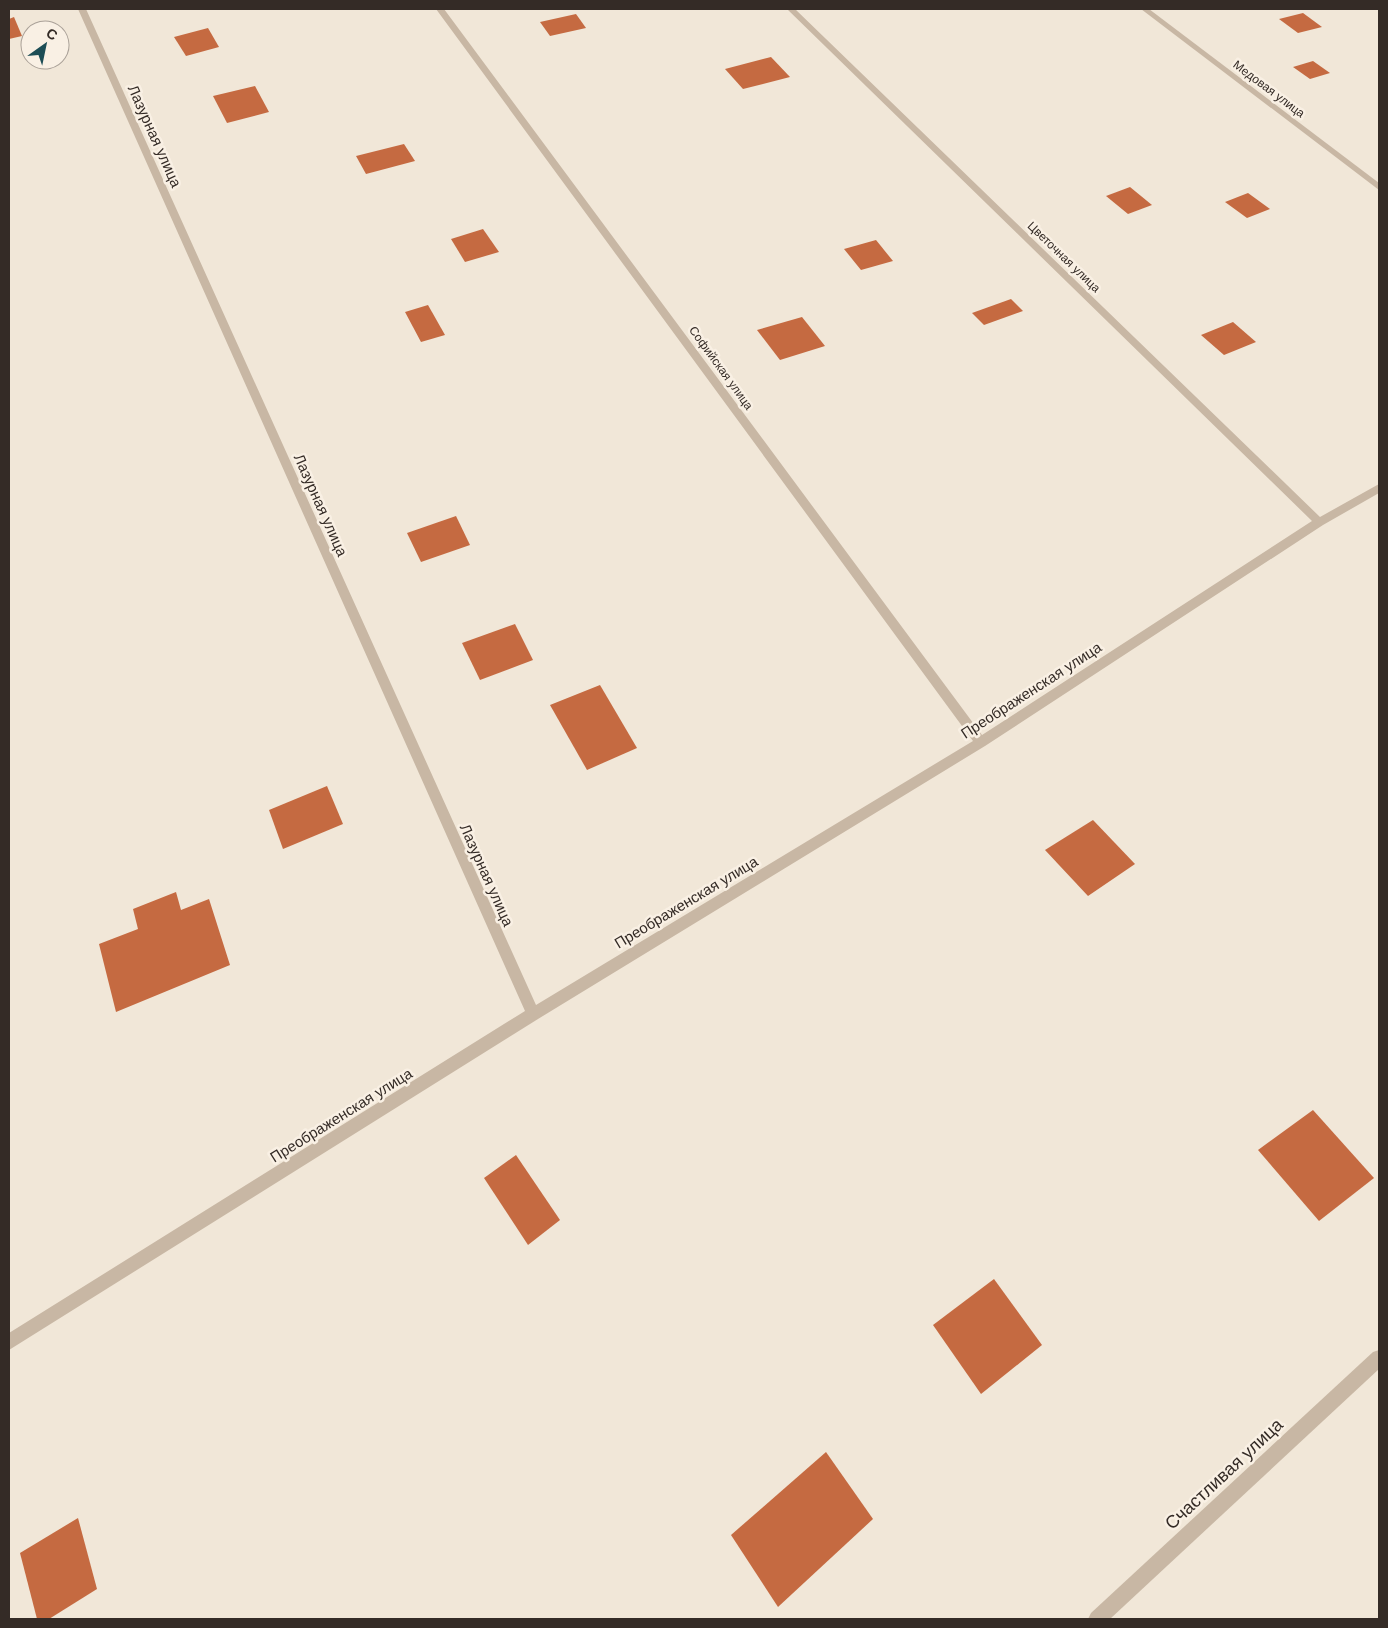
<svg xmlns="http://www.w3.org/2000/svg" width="1388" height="1628" font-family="Arial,sans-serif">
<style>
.building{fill:#c56a41}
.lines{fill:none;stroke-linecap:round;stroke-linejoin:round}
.street{fill:#c8b7a4;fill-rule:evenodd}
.labels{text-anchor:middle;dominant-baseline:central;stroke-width:5;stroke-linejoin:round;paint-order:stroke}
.far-street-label{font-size:12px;fill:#342b26;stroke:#f9f0e4}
.street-label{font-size:15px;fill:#342b26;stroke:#f9f0e4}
.near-street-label{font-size:18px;fill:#342b26;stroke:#f9f0e4}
</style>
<rect width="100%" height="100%" fill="#f1e7d8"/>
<g class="building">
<path d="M1303 13 1322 27 1298 33 1279 19Z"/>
<path d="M576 14 586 28 550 36 540 22Z"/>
<path d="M14 17 22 36 9 39V19Z"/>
<path d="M208 28 219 47 186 56 174 37Z"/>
<path d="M771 57 790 77 743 89 725 69Z"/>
<path d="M1313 61 1330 73 1310 79 1293 67Z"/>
<path d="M255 86 269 112 227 123 213 96Z"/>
<path d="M404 144 415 161 366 174 356 156Z"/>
<path d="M1130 187 1152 205 1128 214 1106 196Z"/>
<path d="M1248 193 1270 209 1247 218 1225 202Z"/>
<path d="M483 229 499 252 465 262 451 239Z"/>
<path d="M876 240 893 261 861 270 844 249Z"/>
<path d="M1011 299 1023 311 984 325 972 313Z"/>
<path d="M428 305 445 335 421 342 405 312Z"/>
<path d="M802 317 825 346 780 360 757 330Z"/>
<path d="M1233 322 1256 342 1224 355 1201 335Z"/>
<path d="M456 516 470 545 421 562 407 533Z"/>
<path d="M515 624 533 660 480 680 462 643Z"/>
<path d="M600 685 637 748 587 770 550 705Z"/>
<path d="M327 786 343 824 283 849 269 810Z"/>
<path d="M1093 820 1135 864 1088 896 1045 850Z"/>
<path d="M176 892 181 910 209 899 230 965 116 1012 99 944 138 929 133 909Z"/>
<path d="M1313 1110 1374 1178 1319 1221 1258 1150Z"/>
<path d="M516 1155 560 1220 528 1245 484 1178Z"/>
<path d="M994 1279 1042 1345 981 1394 933 1325Z"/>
<path d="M826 1452 873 1519 778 1607 731 1535Z"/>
<path d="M78 1518 97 1589 49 1619H37L20 1553Z"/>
</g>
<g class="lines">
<g class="street">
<path d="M78 9H86L536 1005 973 741 436 9H444L982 735 1312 521 787 9H795L1320 517 1379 484V493L1323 525 985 746 538 1019 9 1350V1333L525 1011Z"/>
<path d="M1141 9H1149L1379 183V190Z"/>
<path d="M1379 1350V1369L1110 1619H1088L1091 1613 1373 1352Z"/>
</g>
</g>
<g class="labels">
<g class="far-street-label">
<text transform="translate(1269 89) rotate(37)">Медовая улица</text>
<text transform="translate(1064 257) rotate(44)">Цветочная улица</text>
<text transform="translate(721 368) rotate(54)">Софийская улица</text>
</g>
<g class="street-label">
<text transform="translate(155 136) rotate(66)">Лазурная улица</text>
<text transform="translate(321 505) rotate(66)">Лазурная улица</text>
<text transform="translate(1031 690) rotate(-33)">Преображенская улица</text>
<text transform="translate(487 875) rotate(66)">Лазурная улица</text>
<text transform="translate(686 902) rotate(-31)">Преображенская улица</text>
<text transform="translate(341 1115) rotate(-32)">Преображенская улица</text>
</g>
<g class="near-street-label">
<text transform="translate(1224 1474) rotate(-43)">Счастливая улица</text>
</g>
</g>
<rect width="1388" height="1628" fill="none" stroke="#342b26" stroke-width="20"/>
<g transform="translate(45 45) rotate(33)"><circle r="24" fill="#f9f0e4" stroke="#aaa198"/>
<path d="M0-4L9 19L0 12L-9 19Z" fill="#1c4d55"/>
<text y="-8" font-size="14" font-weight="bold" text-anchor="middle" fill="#342b26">С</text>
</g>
</svg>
